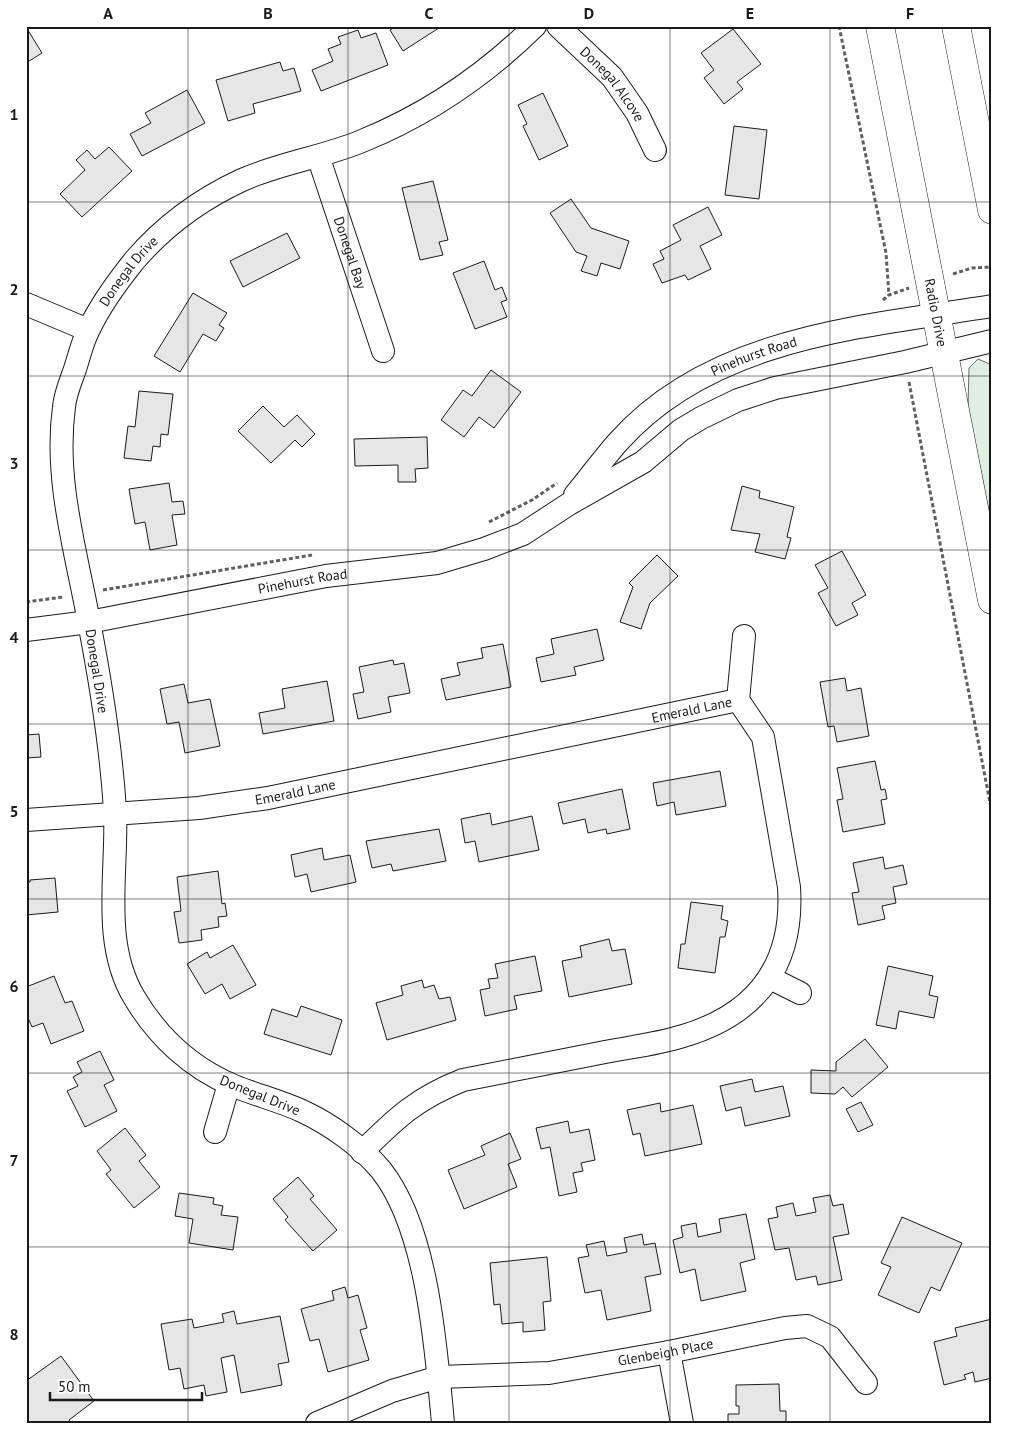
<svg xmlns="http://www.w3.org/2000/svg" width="1018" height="1449" font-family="'PT Sans',sans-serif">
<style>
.green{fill:#e0efe3;stroke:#6a6a6a}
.building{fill:#e6e6e6;stroke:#1a1a1a}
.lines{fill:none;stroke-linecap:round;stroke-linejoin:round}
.minor-casing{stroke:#1a1a1a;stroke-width:24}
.major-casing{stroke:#1a1a1a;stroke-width:29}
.path{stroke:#5f5f5f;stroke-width:3;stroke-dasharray:4 2.5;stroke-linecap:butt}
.minor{stroke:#fff;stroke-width:22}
.major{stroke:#fff;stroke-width:28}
.grid{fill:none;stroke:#1a1a1a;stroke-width:1;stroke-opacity:0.55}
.labels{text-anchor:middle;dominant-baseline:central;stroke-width:4;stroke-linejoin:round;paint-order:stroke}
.street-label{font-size:14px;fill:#1a1a1a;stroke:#fff}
.neatline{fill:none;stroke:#1a1a1a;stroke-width:2}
.grid-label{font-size:16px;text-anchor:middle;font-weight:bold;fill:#1a1a1a}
</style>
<rect width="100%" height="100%" fill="#fff"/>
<path class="green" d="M978 359 992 365V528L968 407 969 368Z"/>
<g class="building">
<path d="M396 26H442L403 51 390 30Z"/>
<path d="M26 27 42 53 26 63Z"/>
<path d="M733 29 761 64 737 82 743 89 724 104 704 78 714 70 701 53Z"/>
<path d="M358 30 361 38 376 33 388 65 321 91 312 70 333 61 328 49 341 44 338 37Z"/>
<path d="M280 62 283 71 294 68 301 91 253 104 255 113 228 121 216 80Z"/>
<path d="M187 90 205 123 142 156 130 134 151 123 145 113Z"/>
<path d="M543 93 568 146 539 160 523 126 527 124 518 105Z"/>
<path d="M734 126 767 130 759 199 725 195Z"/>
<path d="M109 147 132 171 82 217 60 194 85 170 76 160 87 150 95 159Z"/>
<path d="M433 181 448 240 439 242 443 255 420 260 402 188Z"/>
<path d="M571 199 591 228 629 241 620 269 601 263 597 276 581 271 587 256 576 252 550 213Z"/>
<path d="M708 207 722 235 700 246 711 269 688 280 685 275 662 283 653 264 664 259 660 251 681 240 673 225Z"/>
<path d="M287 233 300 258 243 287 230 261Z"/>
<path d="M484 261 495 290 502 287 507 300 501 302 507 317 475 329 453 273Z"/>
<path d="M193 293 227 313 219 325 224 328 216 341 203 334 180 372 154 356Z"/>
<path d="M491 370 521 392 494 428 479 417 464 437 441 420 463 390 472 396Z"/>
<path d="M139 391 173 394 168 435 161 434 160 447 153 446 151 461 124 458 128 426 135 427Z"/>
<path d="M263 406 284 427 297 415 315 434 302 447 295 440 271 463 238 431Z"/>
<path d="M427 437 428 468 415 469 416 482H398V465L355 466 354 439Z"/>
<path d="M169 483 172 502 183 501 185 514 172 515 177 545 150 550 145 522 135 524 129 489Z"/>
<path d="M742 486 760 491 759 498 794 507 787 537 791 538 785 559 755 552 760 534 731 530Z"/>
<path d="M842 551 866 595 852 603 858 615 836 626 818 593 828 588 815 565Z"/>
<path d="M657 555 678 576 650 603 641 629 620 622 633 587 629 583Z"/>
<path d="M597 629 604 660 574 667 576 675 541 682 536 658 554 654 551 639Z"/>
<path d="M503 644 511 687 446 700 441 679 460 675 457 663 483 658 481 648Z"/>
<path d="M393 660 394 665 404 663 410 693 388 697 391 712 358 719 353 694 364 692 359 667Z"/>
<path d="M845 678 847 691 861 688 869 736 837 742 834 726 828 727 820 682Z"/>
<path d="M327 681 334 721 263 734 259 713 285 708 282 689Z"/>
<path d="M184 684 188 703 210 699 220 746 185 753 179 722 167 724 160 689Z"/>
<path d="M39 734 41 757 26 758V735Z"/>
<path d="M875 761 881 790 885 789 887 799 881 800 885 824 843 832 837 800 843 799 837 768Z"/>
<path d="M720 771 726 806 676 815 674 802 657 806 653 783Z"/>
<path d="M622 789 630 829 607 834 606 829 588 833 585 819 563 824 558 803Z"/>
<path d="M490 813 492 825 532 816 539 850 479 862 475 841 465 843 461 819Z"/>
<path d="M439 829 446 861 393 871 391 864 372 868 366 841Z"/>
<path d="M322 848 324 860 350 855 356 882 311 892 307 874 295 877 291 855Z"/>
<path d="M883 857 885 869 903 865 907 884 893 887 896 903 882 906 885 919 858 925 852 893 859 892 853 863Z"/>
<path d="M218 871 222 904 225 903 227 916 218 917 219 927 201 930 202 940 179 943 174 912 181 911 177 877Z"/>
<path d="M55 878 58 912 26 915V882H30V880Z"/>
<path d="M691 902 723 906 721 919 728 921 725 937H720L715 973 678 968 681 944H685Z"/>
<path d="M609 939 612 951 625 949 632 984 569 997 562 961 582 957 580 946Z"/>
<path d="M233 945 256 985 230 999 222 984 205 994 187 964 207 952 210 958Z"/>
<path d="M535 956 542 991 514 996 517 1009 485 1016 480 990 490 988 488 979 498 978 495 964Z"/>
<path d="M888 966 933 976 929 995 938 997 934 1018 899 1011 896 1029 876 1025Z"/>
<path d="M54 976 65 1003 72 1001 84 1031 51 1044 43 1023 32 1027 26 1013V987Z"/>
<path d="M422 980 424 988 434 985 439 999 450 997 456 1020 387 1040 376 1003 403 995 401 986Z"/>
<path d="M301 1006 342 1020 331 1055 264 1034 272 1009 297 1017Z"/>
<path d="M865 1039 888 1067 852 1097 843 1087 835 1094 811 1093V1070L836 1071V1062Z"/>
<path d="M100 1051 114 1080 104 1085 117 1111 85 1127 67 1091 78 1086 73 1077 82 1072 77 1062Z"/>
<path d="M752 1079 755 1092 783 1086 790 1116 745 1126 741 1107 726 1111 720 1086Z"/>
<path d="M861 1102 873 1125 858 1132 846 1109Z"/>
<path d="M660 1103 661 1112 693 1105 702 1144 645 1156 640 1133 633 1135 627 1110Z"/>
<path d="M568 1121 570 1133 589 1129 595 1160 581 1163 583 1171 573 1173 577 1192 559 1196 550 1147 541 1149 536 1128Z"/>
<path d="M125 1128 146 1155 139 1161 160 1187 134 1208 106 1174 111 1170 97 1151Z"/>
<path d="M510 1133 521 1159 508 1164 517 1187 464 1209 448 1170 485 1155 481 1146Z"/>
<path d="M298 1177 314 1196 310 1199 337 1230 313 1251 285 1220 288 1217 273 1199Z"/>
<path d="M179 1193 214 1198 213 1204 223 1206 221 1215 238 1217 233 1250 189 1243 193 1219 175 1216Z"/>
<path d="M830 1195 833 1206 843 1204 849 1234 833 1237 842 1280 818 1285 816 1276 796 1280 789 1248 775 1250 768 1219 778 1217 776 1207 793 1203 796 1216 816 1212 813 1198Z"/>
<path d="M746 1214 755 1259 740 1263 746 1291 701 1301 695 1269 680 1273 673 1240 683 1237 681 1226 696 1223 698 1237 721 1232 719 1219Z"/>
<path d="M902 1217 962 1243 940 1291 931 1287 919 1313 878 1295 891 1267 881 1263Z"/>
<path d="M642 1234 644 1245 655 1243 661 1274 645 1277 651 1311 607 1320 601 1290 585 1293 578 1258 589 1256 586 1245 604 1241 607 1256 627 1252 624 1238Z"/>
<path d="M547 1257 551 1301 543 1302 545 1330 523 1332V1322L502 1324 500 1304 494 1305 490 1263Z"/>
<path d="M345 1287 348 1298 358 1295 367 1328 360 1330 369 1360 328 1372 319 1339 310 1341 301 1309 334 1300 332 1291Z"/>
<path d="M234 1311 237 1324 280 1316 289 1362 278 1364 282 1385 241 1393 234 1355 221 1358 227 1392 206 1396 204 1385 184 1389 180 1368 169 1370 161 1324 192 1319 194 1328 224 1322 222 1314Z"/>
<path d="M992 1319V1378L975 1382 973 1372 964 1375 966 1379 944 1385 934 1342 957 1336 955 1328Z"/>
<path d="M61 1356 94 1401 69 1420 71 1423H29L26 1419V1381Z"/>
<path d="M779 1384 780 1411H786V1423H728V1414H739V1406H736V1385Z"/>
</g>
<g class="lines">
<defs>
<g id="minor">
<path id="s1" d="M558 26 612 77 637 113 655 150"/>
<path id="s2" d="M318 156 383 351"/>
<path d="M26 304 88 330"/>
<path id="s3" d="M575 495C589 478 603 459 618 442 711 337 862 327 992 306"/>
<path id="s4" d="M26 630 89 622 326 576 437 563 484 549 523 534 569 504 643 462 681 430 701 418 738 400 775 388 905 362 992 341"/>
<path d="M738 700 744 636"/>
<path id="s5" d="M26 820 199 808 268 798 738 700"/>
<path d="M770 978 800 993"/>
<path d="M215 1132 229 1084"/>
<path d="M362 1152C396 1118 417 1098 463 1080 510 1071 558 1061 605 1052 631 1047 658 1044 683 1036 758 1014 794 964 789 887L763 737 738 700"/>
<path d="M669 1352 682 1423"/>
<path id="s6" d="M317 1423 392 1391 439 1377 549 1373 669 1352 785 1328 807 1326 830 1337 866 1383"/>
<path id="s7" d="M443 1423C436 1349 428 1229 381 1170 361 1146 330 1124 302 1111 280 1101 256 1095 234 1086 191 1068 157 1036 134 997 101 942 118 871 115 810 111 747 101 684 89 622 76 551 54 479 64 407 65 395 70 383 74 372 79 358 82 342 89 329 100 306 118 281 134 261 163 227 201 199 242 180 280 163 324 157 362 141 426 115 486 74 535 26"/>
</g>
<g id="major">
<path id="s8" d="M880 26 992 600"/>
<path d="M956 26 992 210"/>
</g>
</defs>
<use href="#minor" class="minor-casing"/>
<use href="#major" class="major-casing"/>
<g class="path">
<path d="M839 26 886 253 889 296"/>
<path d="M953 274 972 268 992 267"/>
<path d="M883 300 889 295 909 288"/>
<path d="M909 382 992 813"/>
<path d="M489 522 532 500 557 483"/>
<path d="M103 590 312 555"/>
<path d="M26 602 63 597"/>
</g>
<use href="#minor" class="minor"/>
<use href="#major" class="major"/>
</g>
<path class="grid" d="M188 26V1423M348 26V1423M509 26V1423M670 26V1423M830 26V1423M26 202H992M26 376H992M26 550H992M26 724H992M26 899H992M26 1073H992M26 1247H992"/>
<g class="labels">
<g class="street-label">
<text stroke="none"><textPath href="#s1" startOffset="80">Donegal Alcove</textPath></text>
<text stroke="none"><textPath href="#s2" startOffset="102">Donegal Bay</textPath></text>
<text stroke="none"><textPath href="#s7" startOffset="1322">Donegal Drive</textPath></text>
<text stroke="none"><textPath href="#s8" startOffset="292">Radio Drive</textPath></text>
<text stroke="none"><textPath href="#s3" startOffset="231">Pinehurst Road</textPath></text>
<text stroke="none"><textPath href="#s4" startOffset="281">Pinehurst Road</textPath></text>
<text transform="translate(97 671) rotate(81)">Donegal Drive</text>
<text stroke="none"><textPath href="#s5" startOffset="676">Emerald Lane</textPath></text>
<text stroke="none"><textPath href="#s5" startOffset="271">Emerald Lane</textPath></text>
<text transform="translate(260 1095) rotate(22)">Donegal Drive</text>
<text stroke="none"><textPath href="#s6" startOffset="359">Glenbeigh Place</textPath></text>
</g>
</g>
<rect width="1018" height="1449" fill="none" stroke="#ffffff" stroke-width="55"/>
<path d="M50 1392v8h152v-8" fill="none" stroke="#1a1a1a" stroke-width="2.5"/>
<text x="58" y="1392" font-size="15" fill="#1a1a1a" stroke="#ffffff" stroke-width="4" paint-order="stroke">50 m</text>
<rect x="28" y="28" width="962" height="1394" class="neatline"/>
<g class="grid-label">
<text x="108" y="19">A</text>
<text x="268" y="19">B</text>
<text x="429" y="19">C</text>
<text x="589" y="19">D</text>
<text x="750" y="19">E</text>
<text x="910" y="19">F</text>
<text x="14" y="120">1</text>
<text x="14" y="295">2</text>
<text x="14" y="469">3</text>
<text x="14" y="643">4</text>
<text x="14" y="817">5</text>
<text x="14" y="992">6</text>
<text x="14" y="1166">7</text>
<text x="14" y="1340">8</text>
</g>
</svg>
